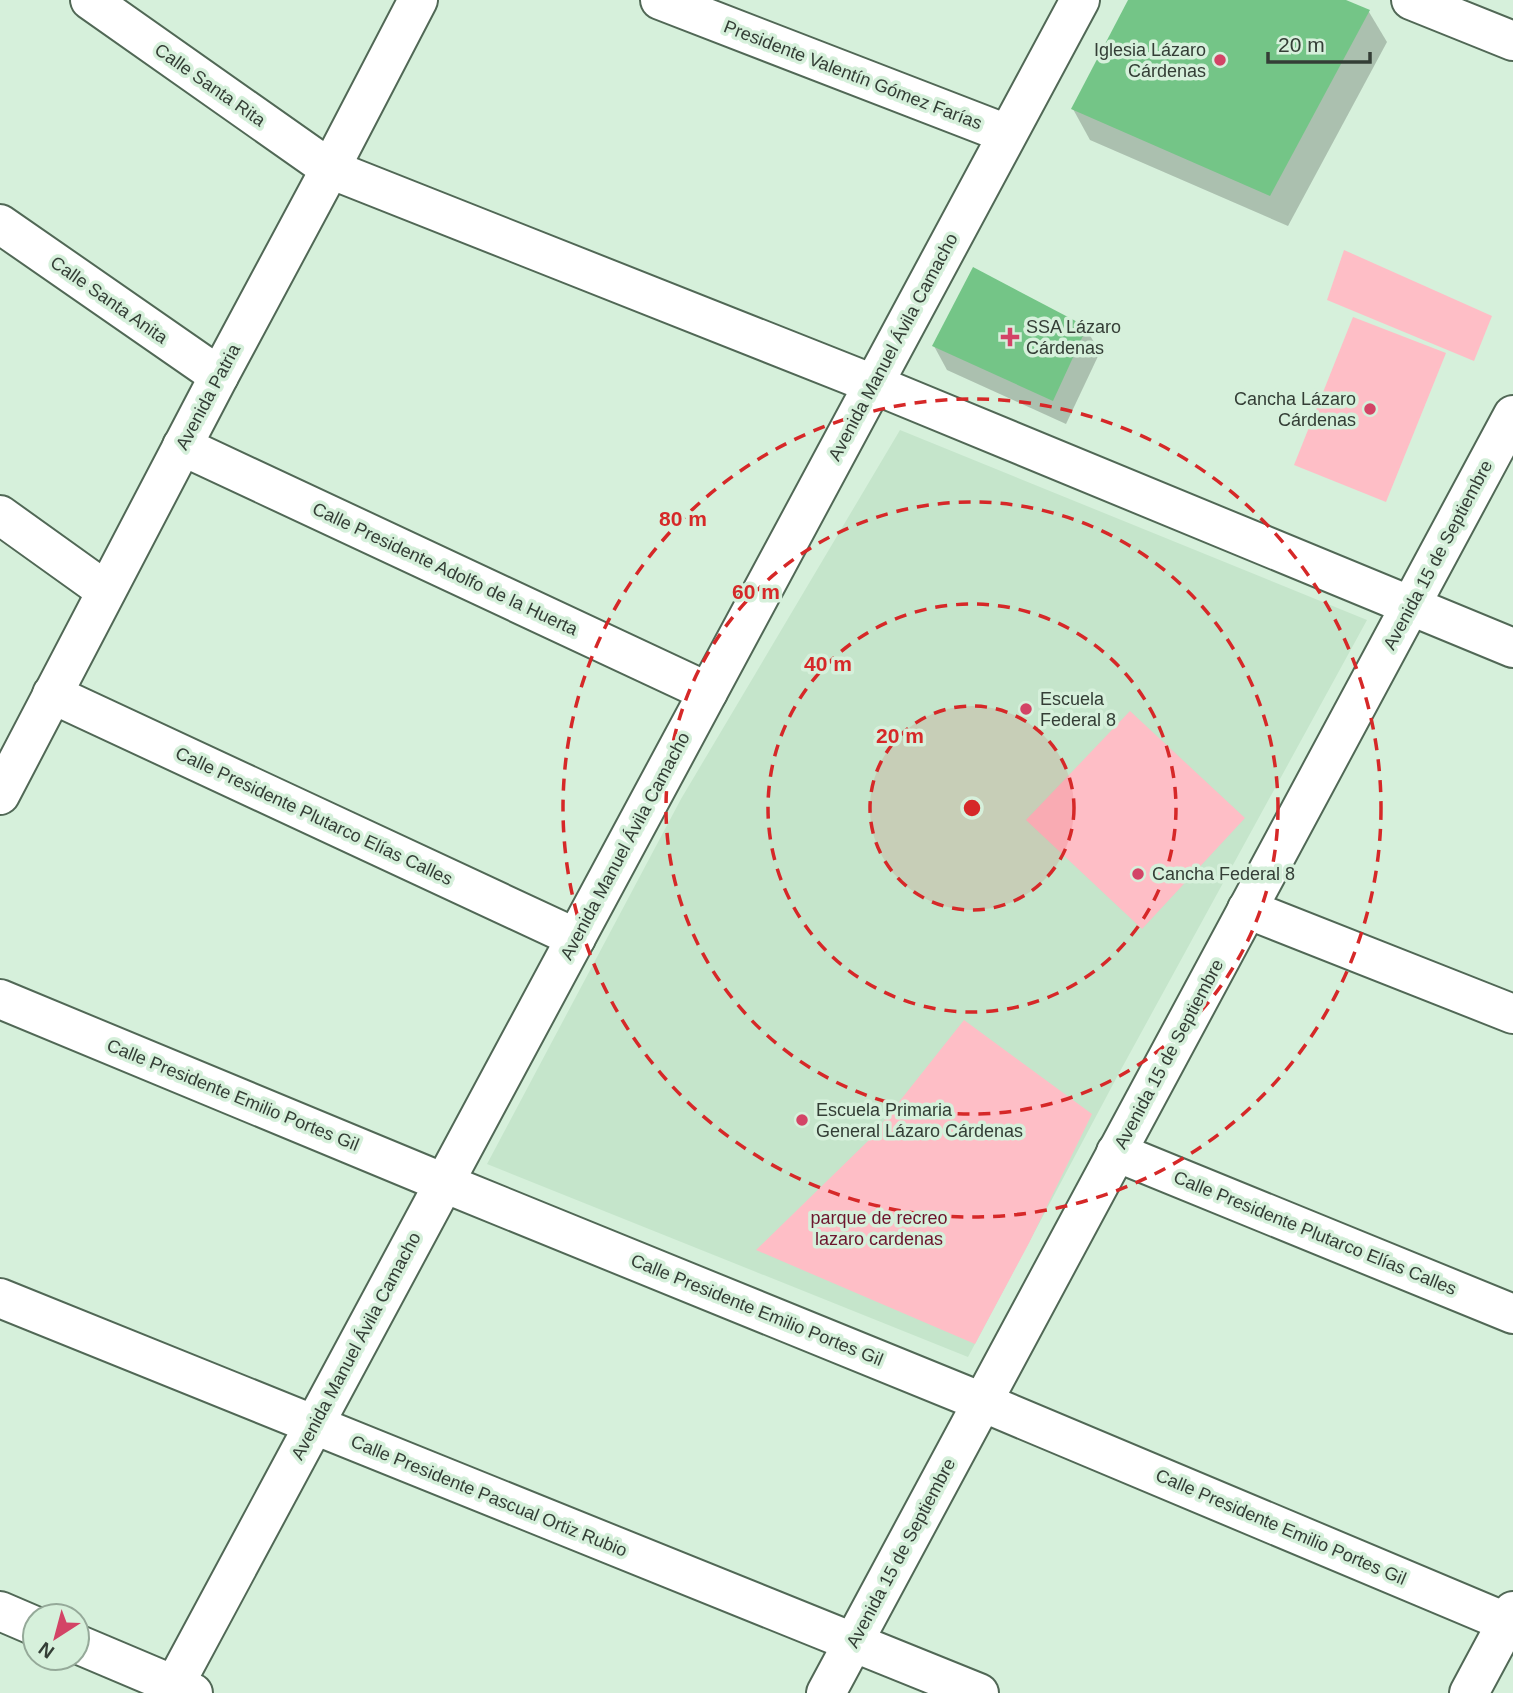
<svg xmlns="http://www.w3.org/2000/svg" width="1513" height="1693" font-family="Arial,sans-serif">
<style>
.built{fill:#c5e5cb}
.green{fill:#febec6}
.shadow{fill:#0003}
.building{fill:#74c587}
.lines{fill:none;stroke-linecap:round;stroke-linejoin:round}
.minor-casing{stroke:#516856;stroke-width:42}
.major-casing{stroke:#516856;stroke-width:42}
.minor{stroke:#fff;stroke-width:38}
.major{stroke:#fff;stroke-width:38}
.ring{fill:none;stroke:#d62828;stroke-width:3.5;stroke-dasharray:12 9}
.poi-dot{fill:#d34466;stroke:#d6f0db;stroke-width:2.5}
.labels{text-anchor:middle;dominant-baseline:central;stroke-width:7;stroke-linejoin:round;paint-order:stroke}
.poi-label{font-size:18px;fill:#343e36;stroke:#d6f0db;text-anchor:start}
.street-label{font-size:18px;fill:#343e36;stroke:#d6f0db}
.park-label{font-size:18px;fill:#6c152d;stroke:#d6f0db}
.centre{fill:#d62828;stroke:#d6f0db;stroke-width:3.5}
.ring-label{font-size:21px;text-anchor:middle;font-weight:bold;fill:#d62828;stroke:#d6f0db;stroke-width:7;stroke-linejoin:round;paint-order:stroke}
</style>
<rect width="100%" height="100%" fill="#d6f0db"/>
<path class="built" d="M900 430 1367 620 1118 1075 968 1357 487 1164 681 799Z"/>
<g class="green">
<path d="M1344 250 1492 316 1474 361 1327 300Z"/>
<path d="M1353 317 1446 353 1386 502 1294 465Z"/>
<path d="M1130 711 1245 818 1142 929 1026 820Z"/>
<path d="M964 1020 1092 1114 1029 1243 975 1344 756 1250 868 1141Z"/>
</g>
<g class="shadow">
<path d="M1130 0H1342L1369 12 1387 42 1288 226 1090 140 1073 109Z"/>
<path d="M1086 329 1100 352 1066 424 947 370 934 346Z"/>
</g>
<g class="building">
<path d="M1128 0H1346L1370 10 1270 196 1071 109Z"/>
<path d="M973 267 1087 327 1053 401 932 346Z"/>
</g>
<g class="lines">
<defs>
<g id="minor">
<path d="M90 0 330 169 873 384 1513 648"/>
<path d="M660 0 1007 134"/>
<path d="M1411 0 1513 41"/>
<path d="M0 224 219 376"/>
<path d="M182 446 708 692"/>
<path d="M0 515 106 591"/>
<path d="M52 694 576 938"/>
<path d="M1247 909 1513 1014"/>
<path d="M0 999 444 1183 982 1402 1513 1625"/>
<path d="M1116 1152 1513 1314"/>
<path d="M0 1298 979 1693"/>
<path d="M0 1611 35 1626"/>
<path d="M77 1644 193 1693"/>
<path d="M170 1693 1080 0"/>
<path d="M826 1693 1513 415"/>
<path d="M1469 1693 1513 1611"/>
</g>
<path id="major" d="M0 795 219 376 330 169 418 0"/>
</defs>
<use href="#minor" class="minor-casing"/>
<use href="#major" class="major-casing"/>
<use href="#minor" class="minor"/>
<use href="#major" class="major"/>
</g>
<circle cx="972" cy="808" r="102" fill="#d62828" fill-opacity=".12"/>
<g class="ring">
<circle cx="972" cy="808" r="102"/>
<circle cx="972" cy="808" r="204"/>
<circle cx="972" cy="808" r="306"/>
<circle cx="972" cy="808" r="409"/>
</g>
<g class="poi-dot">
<circle cx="1220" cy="60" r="7"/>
<path d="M1006.5 326.5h7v7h7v7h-7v7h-7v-7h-7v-7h7z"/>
<circle cx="1370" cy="409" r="7"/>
<circle cx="1026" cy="709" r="7"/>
<circle cx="1138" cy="874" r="7"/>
<circle cx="802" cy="1120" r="7"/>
</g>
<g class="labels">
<g class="poi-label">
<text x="1206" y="50" text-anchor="end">Iglesia Lázaro<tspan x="1206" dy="21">Cárdenas</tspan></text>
<text x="1026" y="327">SSA Lázaro<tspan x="1026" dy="21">Cárdenas</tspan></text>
<text x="1356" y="399" text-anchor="end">Cancha Lázaro<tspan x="1356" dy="21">Cárdenas</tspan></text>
<text x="1040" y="699">Escuela<tspan x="1040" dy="21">Federal 8</tspan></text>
<text x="1152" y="874">Cancha Federal 8</text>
<text x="816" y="1110">Escuela Primaria<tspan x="816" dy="21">General Lázaro Cárdenas</tspan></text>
</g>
<g class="street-label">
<text transform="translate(853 75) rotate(21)">Presidente Valentín Gómez Farías</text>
<text transform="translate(210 85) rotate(35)">Calle Santa Rita</text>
<text transform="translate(109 300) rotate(35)">Calle Santa Anita</text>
<text transform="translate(893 347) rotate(-62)">Avenida Manuel Ávila Camacho</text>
<text transform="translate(208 397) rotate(-62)">Avenida Patria</text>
<text transform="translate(1438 555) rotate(-62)">Avenida 15 de Septiembre</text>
<text transform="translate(445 569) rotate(25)">Calle Presidente Adolfo de la Huerta</text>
<text transform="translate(314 816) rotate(25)">Calle Presidente Plutarco Elías Calles</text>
<text transform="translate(625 846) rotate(-62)">Avenida Manuel Ávila Camacho</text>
<text transform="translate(1169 1054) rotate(-62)">Avenida 15 de Septiembre</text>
<text transform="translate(233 1095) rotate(22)">Calle Presidente Emilio Portes Gil</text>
<text transform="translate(1315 1233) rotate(22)">Calle Presidente Plutarco Elías Calles</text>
<text transform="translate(757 1310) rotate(22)">Calle Presidente Emilio Portes Gil</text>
<text transform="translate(356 1346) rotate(-62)">Avenida Manuel Ávila Camacho</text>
<text transform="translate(489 1496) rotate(22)">Calle Presidente Pascual Ortiz Rubio</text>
<text transform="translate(1281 1527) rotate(23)">Calle Presidente Emilio Portes Gil</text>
<text transform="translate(901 1553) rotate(-62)">Avenida 15 de Septiembre</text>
</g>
<g class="park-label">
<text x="879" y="1218">parque de recreo<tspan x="879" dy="21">lazaro cardenas</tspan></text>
</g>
</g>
<circle cx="972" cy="808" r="10" class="centre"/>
<g class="ring-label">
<text x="683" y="526">80 m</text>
<text x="756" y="599">60 m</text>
<text x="828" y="671">40 m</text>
<text x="900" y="743">20 m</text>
</g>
<g transform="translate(56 1637) rotate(216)"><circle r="33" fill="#d6f0db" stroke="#95a999" stroke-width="2"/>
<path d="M0-5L12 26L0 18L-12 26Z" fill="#d34466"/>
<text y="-10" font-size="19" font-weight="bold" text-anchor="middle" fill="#343e36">N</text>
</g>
<path d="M1268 52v10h102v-10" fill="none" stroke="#343e36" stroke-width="3.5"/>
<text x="1278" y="52" font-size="21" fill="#343e36" stroke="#d6f0db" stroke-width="5" paint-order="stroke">20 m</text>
</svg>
